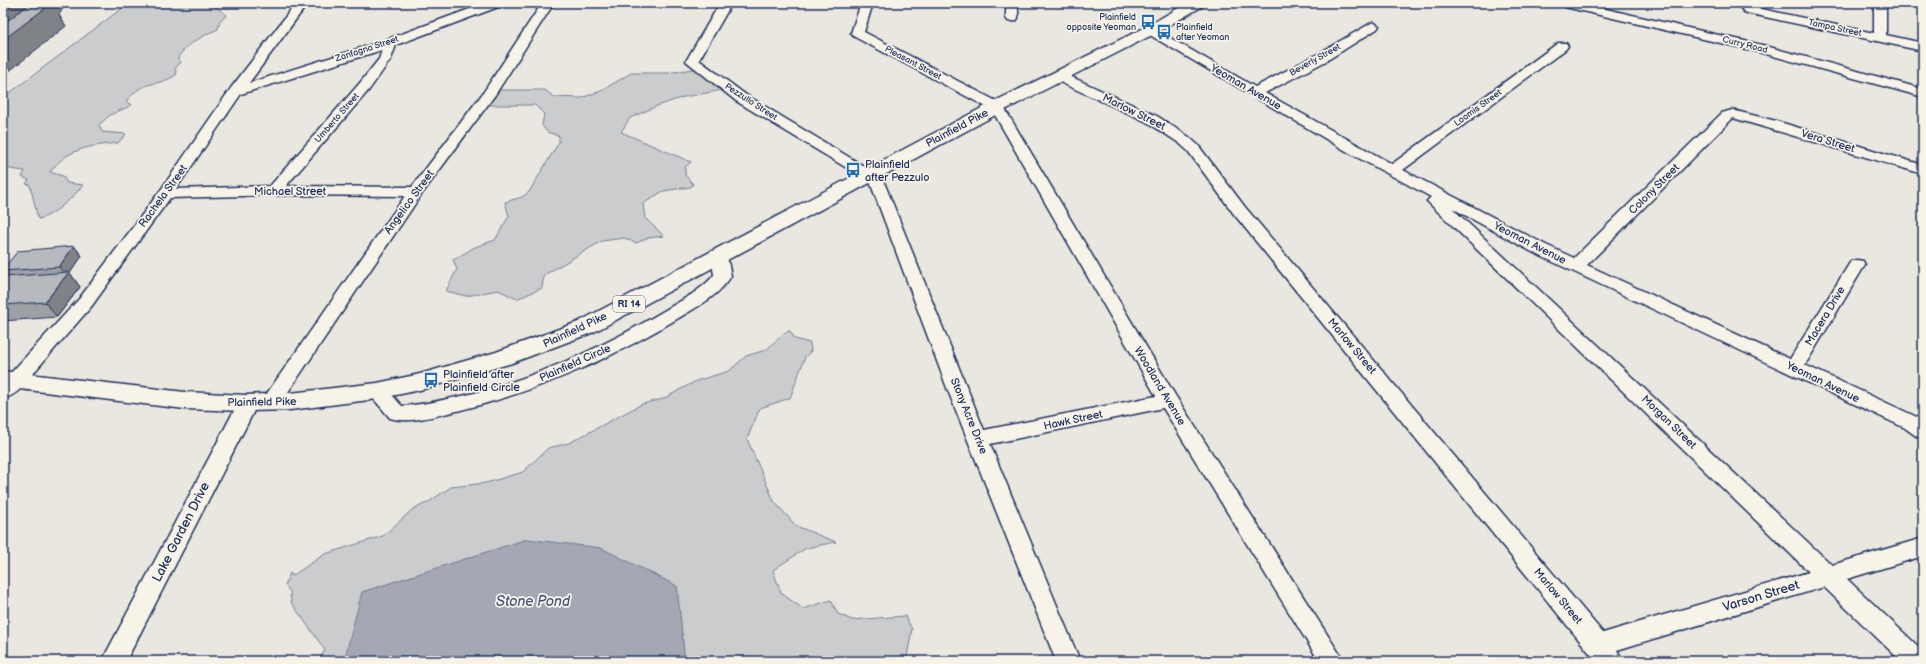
<svg xmlns="http://www.w3.org/2000/svg" width="1926" height="664" font-family="'Balsamiq Sans',sans-serif">
<style>
.green{fill:#cbcccd;stroke:#737e96}
.water{fill:#a3a8b4;stroke:#6d7892}
.lines{fill:none;stroke-linecap:round;stroke-linejoin:round}
.street-casing{stroke:#1b2f5e;stroke-width:3}
.secondary-casing{stroke:#1b2f5e;stroke-width:3}
.primary-casing{stroke:#1b2f5e;stroke-width:3}
.street{fill:#f7f3e8;fill-rule:evenodd}
.secondary{fill:#f7f3e8;fill-rule:evenodd}
.primary{fill:#f7f3e8;fill-rule:evenodd}
.wall{fill:#9da0a4;stroke:#1b2f5e}
.shaded-wall{fill:#7f8286;stroke:#1b2f5e}
.building{fill:#b6babf;stroke:#1b2f5e}
.labels{text-anchor:middle;dominant-baseline:central;stroke-width:3.5;stroke-linejoin:round;paint-order:stroke}
.far-poi-label{font-size:9px;fill:#1b2f5e;stroke:#f7f3e8;text-anchor:end}
.far-street-label{font-size:9px;fill:#1b2f5e;stroke:#f7f3e8}
.shield{fill:#f7f3e8;stroke:#5d6a87;stroke-width:1}
.shield-label{font-size:10px;font-weight:bold;fill:#1b2f5e}
.street-label{font-size:11px;fill:#1b2f5e;stroke:#f7f3e8}
.poi-label{font-size:11px;fill:#1b2f5e;stroke:#f7f3e8;text-anchor:start}
.near-street-label{font-size:13px;fill:#1b2f5e;stroke:#f7f3e8}
.near-water-label{font-size:14px;font-style:italic;fill:#445378;stroke:#f7f3e8}
</style>
<rect width="100%" height="100%" fill="#eae7e0"/>
<filter id="ink" filterUnits="userSpaceOnUse"><feTurbulence type="fractalNoise" baseFrequency=".025" numOctaves="2"/><feDisplacementMap in="SourceGraphic" scale="8" xChannelSelector="R" yChannelSelector="G"/><feConvolveMatrix kernelMatrix="1 2 1 2 8 2 1 2 1" color-interpolation-filters="sRGB"/></filter>
<g filter="url(#ink)">
<g class="green">
<path d="M129 3H213L212 4 227 15 220 21 218 29C206 34 181 47 178 59L181 62 175 69 177 74C157 89 144 77 126 102L132 105 110 115 99 125 102 132 126 134 118 143C91 146 67 148 50 172L63 176 67 183 83 185C75 196 52 217 38 219L30 185 26 184 29 180 22 177 25 171 3 168V98Z"/>
<path d="M699 68 729 89 684 97 657 106 630 118 621 132 691 162 685 167V175L693 184 691 187 663 191 643 204 645 218 664 236 648 238 636 243 624 238 602 241 544 275 542 288 517 299 498 290 466 296 446 291 457 269 453 260 475 247 495 240 509 216 505 202 522 197 529 192 559 142V136L547 132 542 125 544 114 535 105H480L492 90H545L554 97 581 98 601 91 631 73H667Z"/>
<path d="M790 331 795 339 810 343 811 351 805 357 790 398 760 408 747 439 774 501 796 526 836 542 806 548 773 570 781 593 803 609 831 600 838 614 852 620 905 616 912 629 907 657 881 661H319L325 650 291 602 290 592 285 585 290 573 292 576 325 554 383 536 413 509 427 503 451 487 486 483 523 472 548 448 569 443 642 404 663 399 696 381 729 371 746 356 766 350 785 332Z"/>
</g>
<path class="water" d="M527 539 601 548 677 586 685 661H344L362 592Z"/>
<g class="lines">
<defs>
<g id="street">
<path d="M296 3H308L249 83 380 42 486 3H503L501 6 396 45 391 59 369 90 286 186 412 187 483 93 542 3H554L495 95 421 195 278 407 271 409 264 407 261 402 405 196 274 195 170 198 91 307 22 386 15 388 8 386 6 381 8 376 79 299 160 191 231 88ZM382 50 379 59 359 84 270 186 176 189 241 94Z"/>
<path d="M720 3H732L699 60 746 95 882 177 984 430 1156 396 992 110 853 36 851 33 861 3H873L864 32 1002 104 1175 395 1344 661H1319L1163 408 990 444 1080 661H1056L947 388 870 182 736 101 686 61Z"/>
<path d="M1006 3H1018V18L1016 21H1008L1006 18Z"/>
<path d="M1559 3H1580L1762 45 1923 89V97L1755 51 1565 7Z"/>
<path d="M1737 3H1749L1752 6 1757 8 1874 33V3H1886V35L1923 43V51L1751 14 1744 12Z"/>
<path d="M1373 22 1379 26 1377 29 1326 61 1265 93 1392 164 1558 43H1566L1568 46 1566 49 1403 170 1546 245 1574 258 1722 113 1732 110 1776 121 1923 165V174L1733 118 1587 265 1790 359 1851 261 1857 260 1863 261 1865 265 1805 365 1919 418 1923 421V438L1916 436 1905 428 1534 253 1452 208 1832 565 1923 538V556L1847 579 1923 651V661H1901L1824 587 1617 650 1623 661H1596L1233 213 1188 151 1179 143 1147 122 1053 79 1051 76 1053 73H1063L1157 116 1189 137 1198 145 1245 207 1603 633 1809 572 1430 204 1427 201 1431 197 1353 155 1143 31 1145 28H1153L1255 87 1316 55Z"/>
<path d="M719 251 725 252 727 256 731 276C719 296 697 307 677 319 607 361 533 393 453 412 434 416 410 424 390 418L366 390 369 385C384 381 392 396 402 406 422 405 442 400 462 396 533 379 600 349 662 312 680 301 701 291 714 275L711 256 713 252Z"/>
<path d="M248 396 255 398 258 403 126 661H102L238 403 241 398Z"/>
</g>
<path id="secondary" d="M15 373 23 375 27 381C21 390 13 396 3 399V378Z"/>
<path id="primary" d="M1187 3H1205L1203 6 1154 34 1003 111 594 332 512 363 420 390 377 399 290 410 246 411 185 409 3 387V371L185 392 246 395 290 393 377 383 420 374 496 352 578 322 991 103 1144 28Z"/>
</defs>
<use href="#street" class="street-casing"/>
<use href="#secondary" class="secondary-casing"/>
<use href="#primary" class="primary-casing"/>
<use href="#street" class="street"/>
<use href="#secondary" class="secondary"/>
<use href="#primary" class="primary"/>
</g>
<path class="wall" d="M74 246 82 256 70 273 80 287 57 317 3 321V277H4L3 275V269Z"/>
<g class="shaded-wall">
<path d="M3 3H60L63 8 59 15 66 26 3 76Z"/>
<path d="M74 246 82 256 70 273 80 287 57 317 45 302 66 276 59 267Z"/>
</g>
<g class="building">
<path d="M31 3H52L3 40V24Z"/>
<path d="M74 246 59 267 3 271V269L18 251Z"/>
<path d="M69 272 45 302 3 305V277Z"/>
</g>
</g>
<defs>
<symbol id="bus-bare" viewBox="-9 -9 18 18"><path d="M-5-6H5V4H4V6H2V4H-2V6H-4V4H-5ZM-3.5-4V0h7V-4ZM-3.5 1.2v1.5H-2V1.2ZM2 1.2v1.5H3.5V1.2Z" fill="#1f6fb2" stroke="#f7f3e8" stroke-width="2.5" paint-order="stroke"/></symbol>
</defs>
<g fill-rule="evenodd">
<use href="#bus-bare" x="1137" y="11" width="22" height="22"/>
<use href="#bus-bare" x="1153" y="21" width="22" height="22"/>
<use href="#bus-bare" x="842" y="159" width="22" height="22"/>
<use href="#bus-bare" x="420" y="369" width="22" height="22"/>
</g>
<g class="labels">
<g class="far-poi-label">
<text x="1136" y="17">Plainfield<tspan x="1136" dy="10">opposite Yeoman</tspan></text>
<text x="1176" y="27" text-anchor="start">Plainfield<tspan x="1176" dy="10">after Yeoman</tspan></text>
</g>
<g class="far-street-label">
<text transform="translate(1835 28) rotate(12)">Tampa Street</text>
<text transform="translate(1745 45) rotate(14)">Curry Road</text>
<text transform="translate(367 49) rotate(-18)">Zanfagna Street</text>
<text transform="translate(1315 60) rotate(-29)">Beverly Street</text>
<text transform="translate(913 63) rotate(28)">Pleasant Street</text>
<text transform="translate(751 102) rotate(33)">Pezzullo Street</text>
<text transform="translate(1478 108) rotate(-36)">Loomis Street</text>
<text transform="translate(337 118) rotate(-49)">Umberto Street</text>
</g>
<rect class="shield" x="613" y="296" width="32" height="16" rx="3"/>
<g class="shield-label">
<text x="629" y="304">RI 14</text>
</g>
<g class="street-label">
<text transform="translate(1246 87) rotate(30)">Yeoman Avenue</text>
<text transform="translate(1134 112) rotate(26)">Marlow Street</text>
<text transform="translate(957 128) rotate(-28)">Plainfield Pike</text>
<text transform="translate(1828 141) rotate(17)">Vera Street</text>
<text transform="translate(1654 189) rotate(-45)">Colony Street</text>
<text x="290" y="191">Michael Street</text>
<text transform="translate(163 196) rotate(-54)">Rachela Street</text>
<text transform="translate(409 202) rotate(-54)">Angelico Street</text>
<text transform="translate(1530 243) rotate(27)">Yeoman Avenue</text>
<text transform="translate(1825 316) rotate(-59)">Macera Drive</text>
<text transform="translate(575 330) rotate(-25)">Plainfield Pike</text>
<text transform="translate(1352 346) rotate(50)">Marlow Street</text>
<text transform="translate(575 363) rotate(-24)">Plainfield Circle</text>
<text transform="translate(1823 382) rotate(26)">Yeoman Avenue</text>
<text transform="translate(1160 386) rotate(59)">Woodland Avenue</text>
<text transform="translate(262 402) rotate(-1)">Plainfield Pike</text>
<text transform="translate(969 416) rotate(68)">Stony Acre Drive</text>
<text transform="translate(1073 420) rotate(-12)">Hawk Street</text>
<text transform="translate(1669 422) rotate(44)">Morgan Street</text>
<text transform="translate(1558 596) rotate(50)">Marlow Street</text>
</g>
<g class="poi-label">
<text x="865" y="164">Plainfield<tspan x="865" dy="13">after Pezzulo</tspan></text>
<text x="443" y="374">Plainfield after<tspan x="443" dy="13">Plainfield Circle</tspan></text>
</g>
<g class="near-street-label">
<text transform="translate(181 532) rotate(-63)">Lake Garden Drive</text>
<text transform="translate(1761 596) rotate(-17)">Varson Street</text>
</g>
<g class="near-water-label">
<text x="533" y="601">Stone Pond</text>
</g>
</g>
<rect width="1926" height="664" fill="none" stroke="#f7f3e8" stroke-width="16"/>
<rect x="8" y="8" width="1910" height="648" fill="none" stroke="#1b2f5e" stroke-width="1.5" filter="url(#ink)"/>
</svg>
